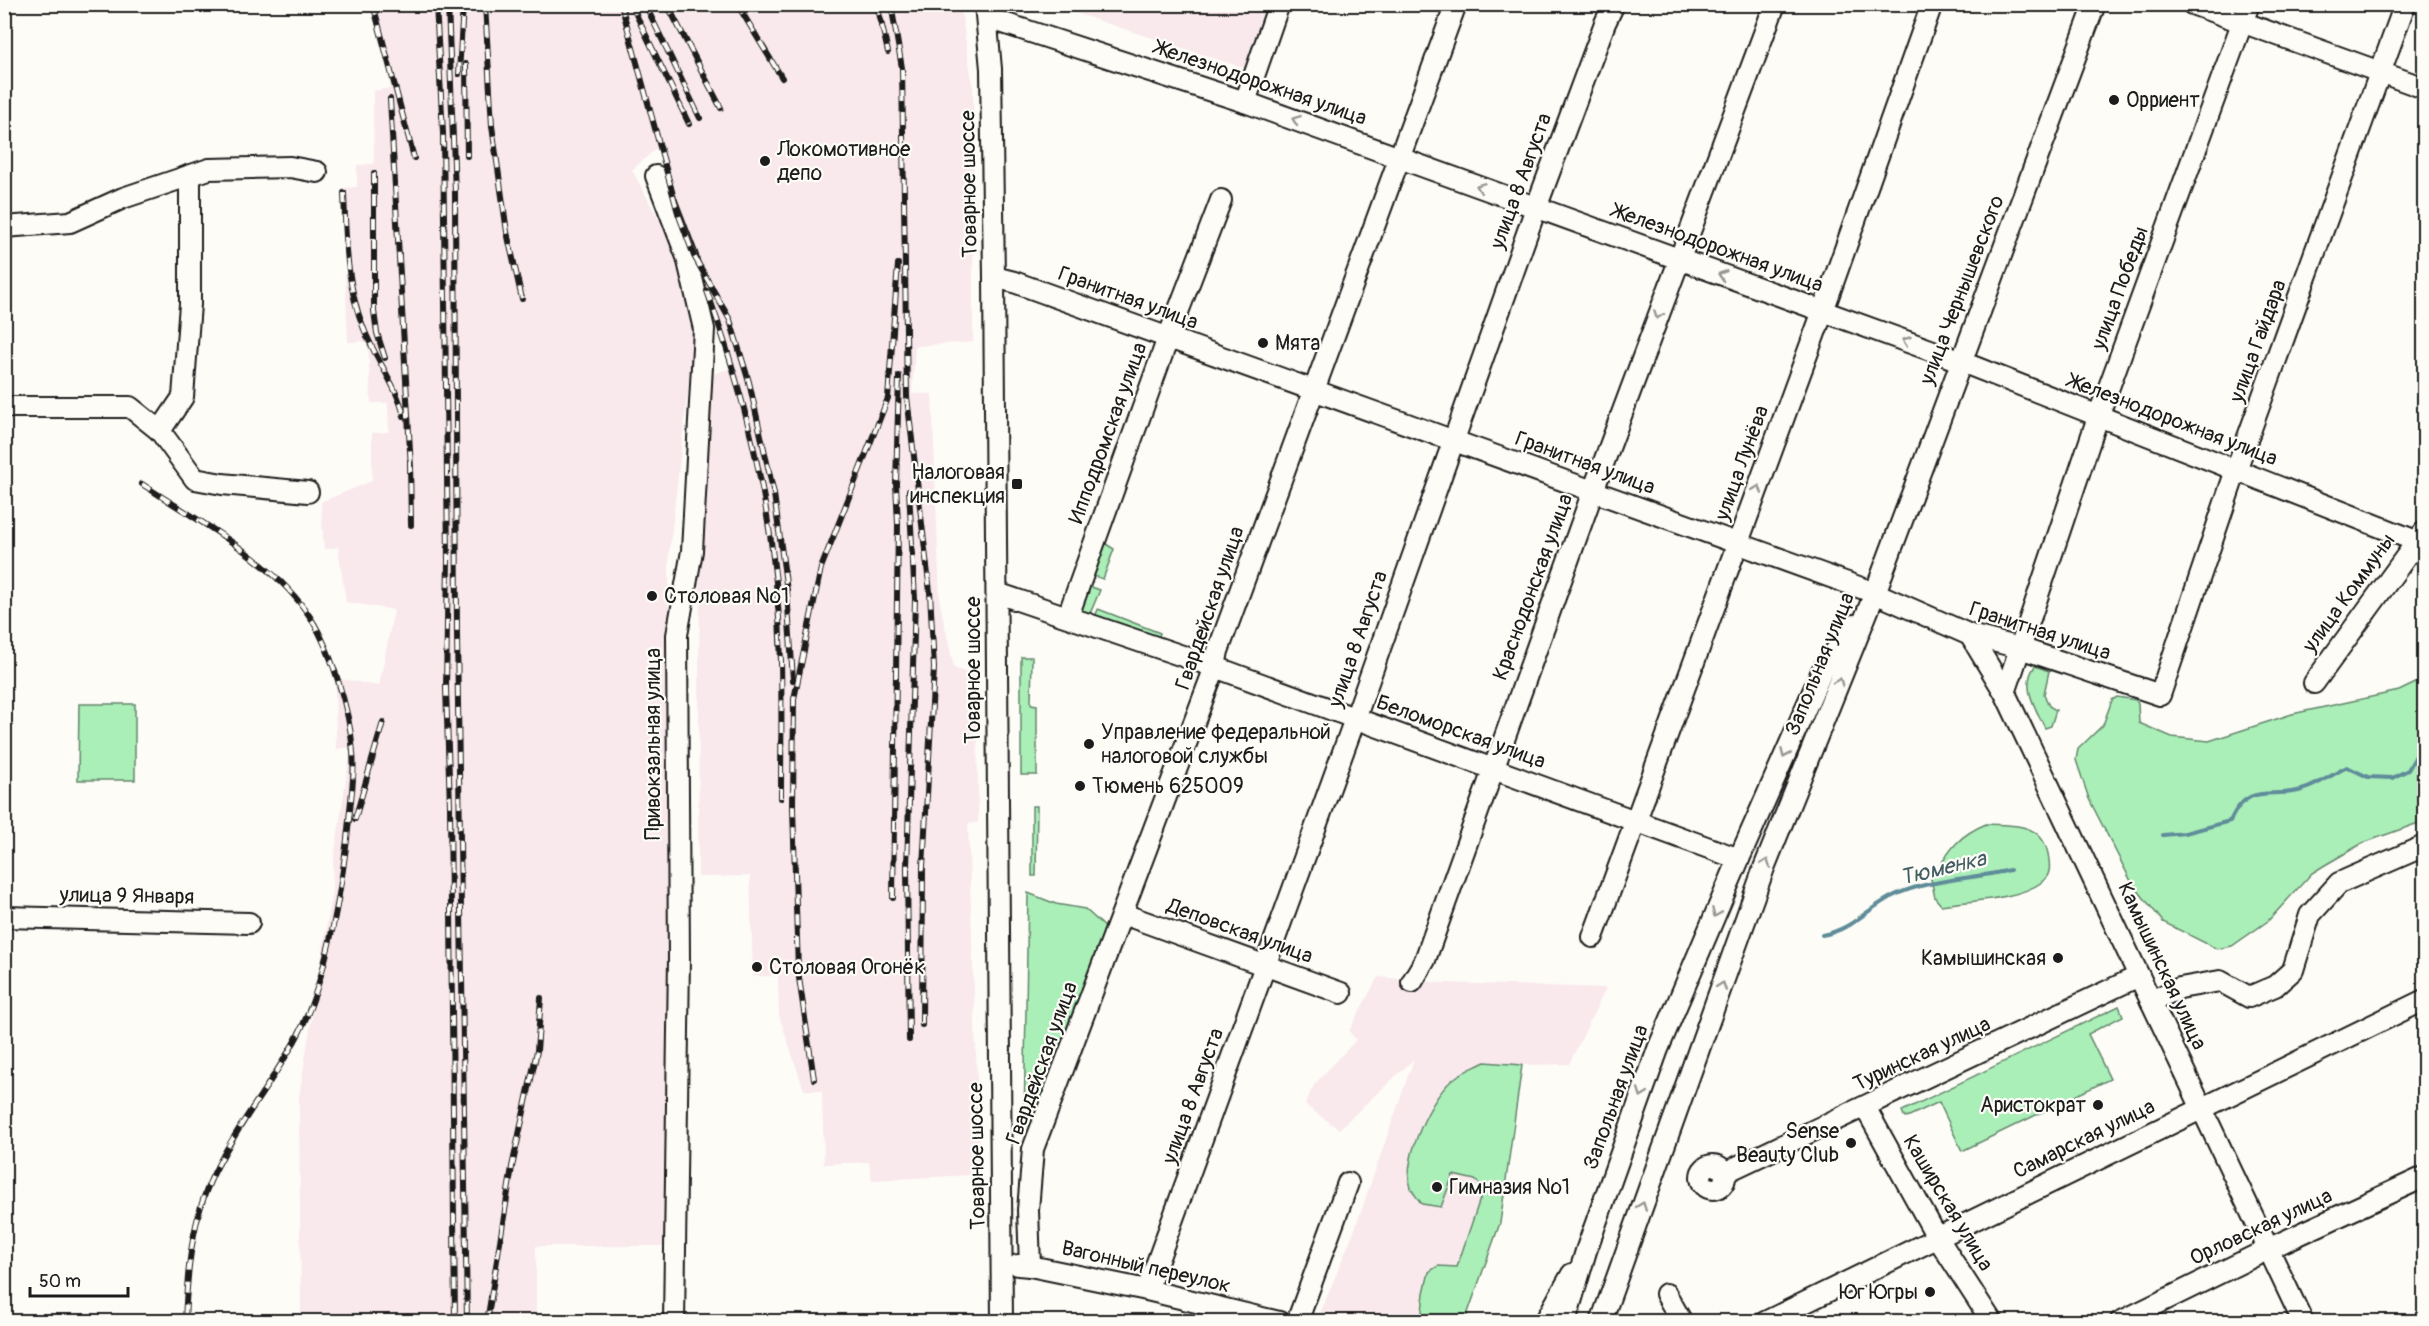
<svg xmlns="http://www.w3.org/2000/svg" width="2429" height="1326" font-family="Pangolin,sans-serif">
<style>
.built{fill:#f9e8ec}
.green{fill:#aaeeb8;stroke:#63856a;stroke-width:1.5}
.lines{fill:none;stroke-linecap:round;stroke-linejoin:round}
.stream{stroke:#5f8c99;stroke-width:4}
.minor-casing{stroke:#1c1c1c;stroke-width:24}
.minor{stroke:#fdfcf7;stroke-width:20}
.rail-casing{stroke:#1c1c1c;stroke-width:6}
.rail{stroke:#fdfcf7;stroke-width:4;stroke-dasharray:11;stroke-linecap:butt}
.oneway{stroke:#989794}
.poi-dot{fill:#1c1c1c;stroke:#fdfcf7;stroke-width:2}
.labels{text-anchor:middle;dominant-baseline:central;stroke-width:4.5;stroke-linejoin:round;paint-order:stroke}
.street-label{font-size:21px;fill:#1c1c1c;stroke:#fdfcf7}
.poi-label{font-size:21px;fill:#1c1c1c;stroke:#fdfcf7;text-anchor:start}
.water-label{font-size:22px;font-style:italic;fill:#435d65;stroke:#fdfcf7}
</style>
<rect width="100%" height="100%" fill="#fdfcf7"/>
<filter id="ink" filterUnits="userSpaceOnUse"><feTurbulence type="fractalNoise" baseFrequency=".0167" numOctaves="2"/><feDisplacementMap in="SourceGraphic" scale="12" xChannelSelector="R" yChannelSelector="G"/><feConvolveMatrix kernelMatrix="1 2 1 2 8 2 1 2 1" color-interpolation-filters="sRGB"/></filter>
<g filter="url(#ink)">
<g class="built">
<path d="M373 5H960L973 88V342L915 346 912 394H932L940 604 954 668 977 677 978 822 968 824 980 1168 972 1175 872 1180 869 1162 824 1164 822 1091 804 1090 779 1015 778 976H753L750 876 698 877 700 531 708 376 731 368 661 144 632 170 675 250 695 327 669 554 667 1246H536V1321L301 1322 299 1097 332 894 333 866 351 747 336 749 335 678 379 686 394 610 346 602 338 547 324 549 321 502 372 481V433L389 432 388 403H371L368 341 348 342 342 188 357 187V165L374 164 373 91 391 88Z"/>
<path d="M1051 5H1265L1244 68Z"/>
<path d="M1378 977 1442 983 1606 988 1569 1064 1522 1065 1500 1223 1465 1321H1317L1355 1229 1414 1059 1339 1129 1305 1105 1314 1085 1356 1040 1349 1031Z"/>
</g>
<g class="green">
<path d="M1106 544 1114 549 1103 579 1094 576 1092 571 1101 547Z"/>
<path d="M1091 587 1100 590 1089 616 1077 612 1085 589Z"/>
<path d="M1098 609 1160 633 1158 640 1094 620Z"/>
<path d="M1021 657H1032L1031 704 1037 705V775H1021Z"/>
<path d="M2035 666 2049 671 2044 694 2049 706 2056 710 2051 726 2045 728C2036 709 2020 686 2035 666Z"/>
<path d="M2424 679V821L2363 843 2325 865 2312 873 2268 921 2232 946 2217 949 2163 922 2132 883 2089 799 2076 760 2078 749 2103 725 2112 700 2117 697 2136 700 2138 704 2139 723 2172 737 2209 741 2292 714 2399 691Z"/>
<path d="M79 704H135V780H78Z"/>
<path d="M1032 806H1037L1036 876H1032Z"/>
<path d="M1986 824C2016 826 2045 822 2049 860 2050 868 2050 875 2043 881 2022 899 1970 901 1941 905L1935 898 1931 879C1949 852 1955 837 1986 824Z"/>
<path d="M1028 893 1056 904 1085 909 1106 928 1073 1041 1053 1056 1045 1079 1048 1086 1033 1126 1024 1124Z"/>
<path d="M2119 1006 2123 1016 2088 1034 2110 1079 1962 1151 1939 1102 1905 1118 1902 1111Z"/>
<path d="M1485 1062 1522 1065 1500 1223 1465 1321H1421L1424 1293 1429 1272 1438 1266 1457 1267 1482 1193V1186L1475 1180 1453 1175 1441 1207 1422 1204C1418 1199 1413 1193 1411 1188 1401 1160 1432 1093 1456 1077 1464 1071 1475 1067 1485 1062Z"/>
</g>
<g class="lines">
<g class="stream">
<path d="M2163 835 2185 833 2230 821C2250 779 2271 801 2305 789 2319 784 2333 774 2347 767L2368 777 2392 778 2408 770 2416 756 2424 751"/>
<path d="M1822 935C1854 929 1866 909 1893 896 1927 879 1974 879 2010 870"/>
</g>
<defs>
<g id="minor">
<path d="M985 4 991 69 994 277 1002 1322"/>
<path d="M2192 4 2424 88"/>
<path d="M988 18 1245 102 1944 355 2416 541 2424 542"/>
<path d="M1245 102 1279 4"/>
<path d="M656 176 687 257 704 329 692 551 677 635 679 958 674 1322"/>
<path d="M4 227 70 222 123 198 209 169 290 167 317 172"/>
<path d="M994 277 1014 282 1875 593 1970 635 2020 648 2160 695 2236 470 2405 4"/>
<path d="M4 407H130L160 431 195 479 222 484 308 492"/>
<path d="M160 431 183 397 190 304V175"/>
<path d="M997 593 1215 667 1739 859"/>
<path d="M1068 616 1168 338 1221 200"/>
<path d="M1970 635 2005 693 2303 1322"/>
<path d="M2314 683 2424 532"/>
<path d="M2005 693 2098 417 2249 4"/>
<path d="M1123 914 1341 993"/>
<path d="M4 917 249 923"/>
<path d="M1593 937 1823 311 1932 4"/>
<path d="M1412 982 1425 960 1593 491 1775 4"/>
<path d="M2151 1001 2180 988 2220 981 2249 997 2275 986 2293 970 2310 915 2339 883 2424 846"/>
<path d="M1865 1107 1937 1237 1992 1322"/>
<circle cx="1713" cy="1177" r="12"/>
<path d="M1724 1173 2139 976"/>
<path d="M1018 1265 1030 1266 1147 1290 1279 1322"/>
<path d="M1030 1266 1028 1210 1033 1149 1215 667 1218 651 1456 4"/>
<path d="M1147 1290 1355 719 1536 208 1605 23 1614 4"/>
<path d="M1666 1294 1682 1322"/>
<path d="M1297 1322 1348 1183"/>
<path d="M1545 1322 1572 1274"/>
<path d="M1565 1322 1586 1251 1658 1049 1739 859 1822 671 1853 625"/>
<path d="M1601 1322 1764 868 1875 593 2095 4"/>
<path d="M1765 1322 2424 1000"/>
<path d="M2120 1322 2285 1241 2424 1177"/>
</g>
</defs>
<use href="#minor" class="minor-casing"/>
<use href="#minor" class="minor"/>
<defs>
<g id="rail">
<path d="M373 4 414 158"/>
<path d="M436 4 443 133 448 559 446 688 450 806 455 1322"/>
<path d="M448 4 455 193 457 634 467 1322"/>
<path d="M485 4 492 126 507 232 522 299"/>
<path d="M621 4 678 213 694 256 730 320 749 382 774 494 787 591 793 680"/>
<path d="M631 4 689 124"/>
<path d="M645 4 700 118"/>
<path d="M667 4 721 108"/>
<path d="M737 4 782 78"/>
<path d="M877 4 888 52"/>
<path d="M891 4 902 68 907 397 930 592 934 668 923 867 922 1025"/>
<path d="M466 64 467 156"/>
<path d="M459 74 463 4"/>
<path d="M390 99 411 468"/>
<path d="M374 173V311L377 333 385 358"/>
<path d="M344 193C346 240 346 285 364 329 375 358 397 386 404 416"/>
<path d="M707 291C750 409 778 535 781 661 782 707 781 752 781 798"/>
<path d="M410 461 411 525"/>
<path d="M142 484C196 520 268 557 306 611 330 644 350 711 353 752 355 771 352 791 350 810 344 877 328 980 296 1039 271 1084 238 1124 215 1171 192 1216 187 1272 185 1322"/>
<path d="M909 491 915 599 907 868 909 1040"/>
<path d="M355 819 383 722"/>
<path d="M893 898 898 524 896 484 899 376"/>
<path d="M814 1079 798 971 793 808 794 699 821 568 888 398 898 264"/>
<path d="M487 1322 512 1167 537 1051 541 998"/>
</g>
</defs>
<use href="#rail" class="rail-casing"/>
<use href="#rail" class="rail"/>
</g>
<defs><path id="oneway-chevron" d="M-2-3.5L2.5 0L-2 3.5" fill="none" stroke-width="1.6" stroke-linecap="round" stroke-linejoin="round" transform="scale(1.5)"/></defs>
<g class="oneway">
<use href="#oneway-chevron" transform="translate(1296 120) rotate(-160)"/>
<use href="#oneway-chevron" transform="translate(1480 187) rotate(-159)"/>
<use href="#oneway-chevron" transform="translate(1722 275) rotate(-161)"/>
<use href="#oneway-chevron" transform="translate(1658 315) rotate(110)"/>
<use href="#oneway-chevron" transform="translate(1906 341) rotate(-160)"/>
<use href="#oneway-chevron" transform="translate(1758 489) rotate(-70)"/>
<use href="#oneway-chevron" transform="translate(1839 682) rotate(-68)"/>
<use href="#oneway-chevron" transform="translate(1785 754) rotate(114)"/>
<use href="#oneway-chevron" transform="translate(1766 863) rotate(-69)"/>
<use href="#oneway-chevron" transform="translate(1716 913) rotate(113)"/>
<use href="#oneway-chevron" transform="translate(1722 986) rotate(-70)"/>
<use href="#oneway-chevron" transform="translate(1642 1093) rotate(110)"/>
<use href="#oneway-chevron" transform="translate(1642 1206) rotate(-70)"/>
</g>
</g>
<g class="poi-dot">
<circle cx="2114" cy="100" r="6"/>
<circle cx="765" cy="161" r="6"/>
<circle cx="1263" cy="343" r="6"/>
<rect x="1011" y="478" width="12" height="12" rx="3"/>
<circle cx="652" cy="596" r="6"/>
<circle cx="1089" cy="744" r="6"/>
<circle cx="1080" cy="786" r="6"/>
<circle cx="2058" cy="958" r="6"/>
<circle cx="757" cy="967" r="6"/>
<circle cx="2098" cy="1105" r="6"/>
<circle cx="1851" cy="1143" r="6"/>
<circle cx="1437" cy="1187" r="6"/>
<circle cx="1930" cy="1292" r="6"/>
</g>
<g class="labels">
<g class="street-label">
<text transform="translate(1261 83) rotate(19)">Железнодорожная улица</text>
<text transform="translate(1521 181) rotate(-70)">улица 8 Августа</text>
<text transform="translate(969 184) rotate(-91)">Товарное шоссе</text>
<text transform="translate(1718 248) rotate(20)">Железнодорожная улица</text>
<text transform="translate(2120 288) rotate(-70)">улица Победы</text>
<text transform="translate(1962 290) rotate(-69)">улица Чернышевского</text>
<text transform="translate(1128 298) rotate(20)">Гранитная улица</text>
<text transform="translate(2258 341) rotate(-70)">улица Гайдара</text>
<text transform="translate(2173 420) rotate(21)">Железнодорожная улица</text>
<text transform="translate(1108 433) rotate(-70)">Ипподромская улица</text>
<text transform="translate(1585 463) rotate(20)">Гранитная улица</text>
<text transform="translate(1742 463) rotate(-70)">улица Лунёва</text>
<text transform="translate(1533 587) rotate(-70)">Краснодонская улица</text>
<text transform="translate(2349 593) rotate(-54)">улица Коммуны</text>
<text transform="translate(1210 608) rotate(-71)">Гвардейская улица</text>
<text transform="translate(2040 631) rotate(18)">Гранитная улица</text>
<text transform="translate(1358 639) rotate(-71)">улица 8 Августа</text>
<text transform="translate(1820 664) rotate(-68)">Запольная улица</text>
<text transform="translate(973 670) rotate(-90)">Товарное шоссе</text>
<text transform="translate(1461 732) rotate(20)">Беломорская улица</text>
<text transform="translate(653 744) rotate(-90)">Привокзальная улица</text>
<text transform="translate(127 896) rotate(1)">улица 9 Января</text>
<text transform="translate(1240 931) rotate(20)">Деповская улица</text>
<text transform="translate(2162 966) rotate(65)">Камышинская улица</text>
<text transform="translate(1922 1054) rotate(-25)">Туринская улица</text>
<text transform="translate(1042 1063) rotate(-70)">Гвардейская улица</text>
<text transform="translate(1193 1096) rotate(-70)">улица 8 Августа</text>
<text transform="translate(1616 1097) rotate(-70)">Запольная улица</text>
<text transform="translate(2084 1139) rotate(-26)">Самарская улица</text>
<text transform="translate(977 1156) rotate(-91)">Товарное шоссе</text>
<text transform="translate(1948 1203) rotate(59)">Каширская улица</text>
<text transform="translate(2261 1227) rotate(-25)">Орловская улица</text>
<text transform="translate(1146 1267) rotate(13)">Вагонный переулок</text>
</g>
<g class="poi-label">
<text x="2126" y="100">Орриент</text>
<text x="777" y="149">Локомотивное<tspan x="777" dy="24">депо</tspan></text>
<text x="1275" y="343">Мята</text>
<text x="1005" y="472" text-anchor="end">Налоговая<tspan x="1005" dy="24">инспекция</tspan></text>
<text x="664" y="596">Столовая №1</text>
<text x="1101" y="732">Управление федеральной<tspan x="1101" dy="24">налоговой службы</tspan></text>
<text x="1092" y="786">Тюмень 625009</text>
<text x="2046" y="958" text-anchor="end">Камышинская</text>
<text x="769" y="967">Столовая Огонёк</text>
<text x="2086" y="1105" text-anchor="end">Аристократ</text>
<text x="1839" y="1131" text-anchor="end">Sense<tspan x="1839" dy="24">Beauty Club</tspan></text>
<text x="1449" y="1187">Гимназия №1</text>
<text x="1918" y="1292" text-anchor="end">Юг Югры</text>
</g>
<g class="water-label">
<text transform="translate(1943 868) rotate(-13)">Тюменка</text>
</g>
</g>
<rect width="2429" height="1326" fill="none" stroke="#fdfcf7" stroke-width="24"/>
<rect x="12" y="12" width="2405" height="1302" fill="none" stroke="#1c1c1c" stroke-width="2" filter="url(#ink)"/>
<path d="M30 1287v9h98v-9" fill="none" stroke="#1c1c1c" stroke-width="3"/>
<text x="39" y="1287" font-size="18" fill="#1c1c1c" stroke="#fdfcf7" stroke-width="4.5" paint-order="stroke">50 m</text>
</svg>
